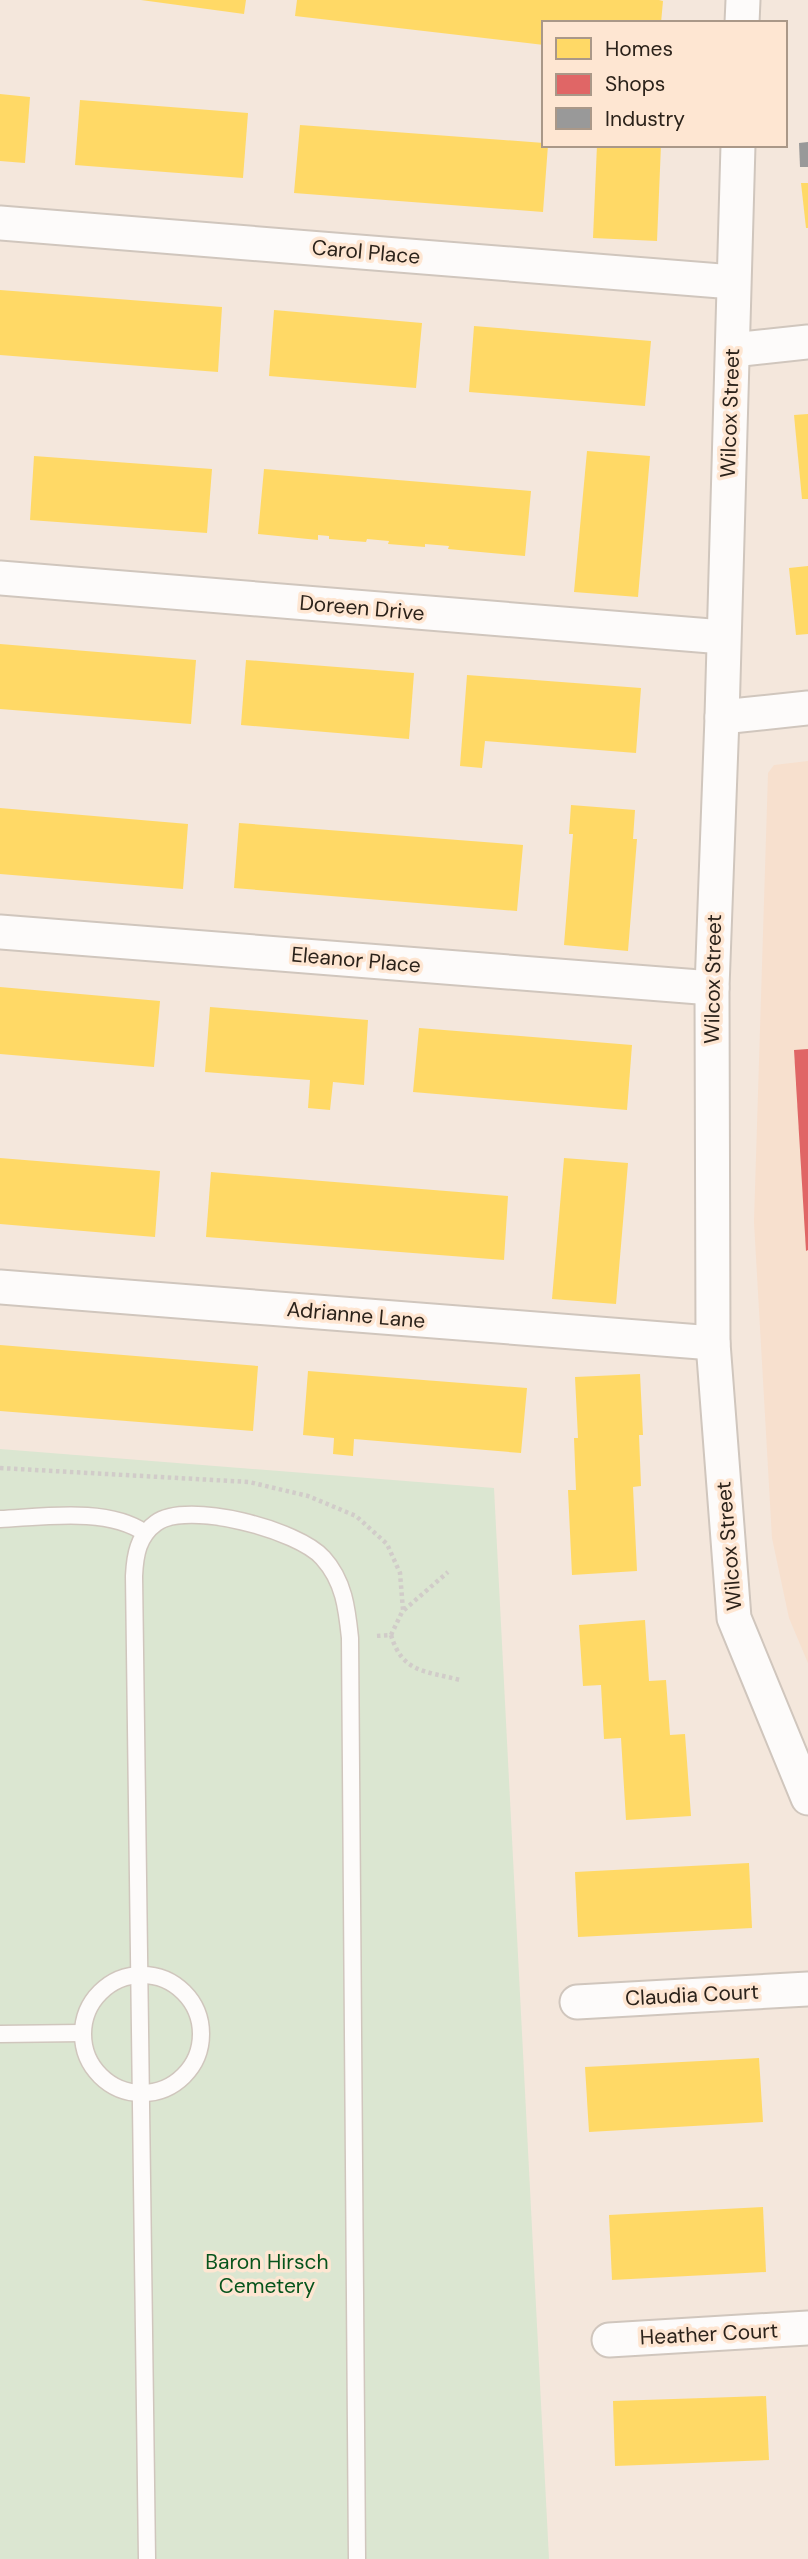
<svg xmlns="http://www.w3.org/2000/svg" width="808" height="2559" font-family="'DM Sans',sans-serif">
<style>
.built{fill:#f7e0ce}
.green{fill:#dbe6d1}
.homes{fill:#ffd966}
.shops{fill:#e06666}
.industry{fill:#999}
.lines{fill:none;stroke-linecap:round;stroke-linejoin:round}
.lane-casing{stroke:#d0c6bd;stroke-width:19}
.street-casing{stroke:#d0c6bd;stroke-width:37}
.path{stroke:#d1ccc9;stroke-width:4.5;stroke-dasharray:3.5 3.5;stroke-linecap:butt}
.lane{stroke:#fdfbfa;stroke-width:16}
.street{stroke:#fdfbfa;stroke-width:33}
.labels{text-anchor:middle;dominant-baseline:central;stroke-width:7;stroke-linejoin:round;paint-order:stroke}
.street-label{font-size:21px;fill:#2b221a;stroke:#fee6d2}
.park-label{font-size:21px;fill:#07541c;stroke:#fee6d2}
</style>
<rect width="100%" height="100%" fill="#f4e7dc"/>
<path class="built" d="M808 761V1663L789 1618 772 1538 754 1222 768 773 774 765Z"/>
<path class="green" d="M0 1449 494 1488 549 2559H0Z"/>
<g class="homes">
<path d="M141 0H246L244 14Z"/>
<path d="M297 0H659L663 1 661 23H544V45L295 16Z"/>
<path d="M0 94 30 97 25 163 0 161Z"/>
<path d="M80 100 248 113 243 178 75 165Z"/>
<path d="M300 125 544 143V145H548L543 212 294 193Z"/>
<path d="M597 145H661L657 241 593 238Z"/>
<path d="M801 183H808V228H806Z"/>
<path d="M0 290 222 307 218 372 0 355Z"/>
<path d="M274 310 422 323 416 388 269 376Z"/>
<path d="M474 326 651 341 645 406 469 392Z"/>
<path d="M808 414V499H802L794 415Z"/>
<path d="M587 451 650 456 638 597 574 592Z"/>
<path d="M34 456 212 469 207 533 30 520Z"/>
<path d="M264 469 531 491 525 556 448 549 449 546 425 544V547L388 544 389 541 367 539 366 542 329 539V536L318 535V540L258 534Z"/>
<path d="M808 566V634L796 635 789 568Z"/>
<path d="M0 644 196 660 191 724 0 709Z"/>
<path d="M246 660 414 673 409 739 241 725Z"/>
<path d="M467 675 641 688 636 753 485 741 482 768 460 766Z"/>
<path d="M571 805 635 810 633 839H637L628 951 564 945 573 834H569Z"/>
<path d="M0 808 188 824 183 889 0 874Z"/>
<path d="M239 823 523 845 517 911 234 888Z"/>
<path d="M0 987 160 1001 154 1067 0 1054Z"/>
<path d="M210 1007 368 1020 364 1085 333 1082 330 1110 308 1108 310 1080 205 1072Z"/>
<path d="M419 1028 632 1045 627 1110 413 1092Z"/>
<path d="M0 1158 160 1171 155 1237 0 1224Z"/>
<path d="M564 1158 628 1163 616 1304 552 1299Z"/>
<path d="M211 1172 508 1196 504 1260 206 1237Z"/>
<path d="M0 1345 258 1366 253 1431 0 1411Z"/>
<path d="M308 1371 527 1388 521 1453 354 1439 353 1456 333 1454 334 1438 303 1435Z"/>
<path d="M640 1374 643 1435H639L641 1486 633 1487 637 1571 572 1575 568 1490H576L574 1438H578L575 1377Z"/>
<path d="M645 1620 649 1681 666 1680 670 1735 685 1734 691 1816 626 1820 621 1738 604 1739 601 1685 583 1686 579 1625Z"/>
<path d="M749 1863 752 1928 578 1937 575 1872Z"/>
<path d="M759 2058 763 2122 589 2132 585 2067Z"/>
<path d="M763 2207 766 2272 612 2280 609 2215Z"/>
<path d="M766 2396 769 2460 615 2466 613 2401Z"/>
</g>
<path class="shops" d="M808 1049V1250L806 1251 794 1050Z"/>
<path class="industry" d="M808 142V167H800L799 143Z"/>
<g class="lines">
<defs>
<g id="lane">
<path d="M0 1519C43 1517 108 1507 145 1533"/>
<circle cx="142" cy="2034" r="59"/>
<path d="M0 2034 82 2033"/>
<path d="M147 2559 134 1576C135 1555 138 1536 156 1523 187 1500 299 1530 323 1558 344 1581 347 1609 350 1638L357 2559"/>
</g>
<g id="street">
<path d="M742 23 743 0"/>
<path d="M738 145 722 717 712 988 713 1343 734 1618 808 1798"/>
<path d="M0 223 733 282"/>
<path d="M733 350 808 342"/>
<path d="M0 578 723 637"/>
<path d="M722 717 808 708"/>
<path d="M0 932 712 988"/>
<path d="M0 1287 713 1343"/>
<path d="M577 2002 808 1989"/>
<path d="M609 2340 808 2328"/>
</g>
</defs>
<use href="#lane" class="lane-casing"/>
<use href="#street" class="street-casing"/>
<g class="path">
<path d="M0 1468 249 1482 308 1496 356 1516 387 1544 400 1573 403 1610 391 1635 375 1636"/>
<path d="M404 1610 448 1572"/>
<path d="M391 1635C402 1673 426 1671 460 1680"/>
</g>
<use href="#lane" class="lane"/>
<use href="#street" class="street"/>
</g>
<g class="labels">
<g class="street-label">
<text transform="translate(366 252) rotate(5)">Carol Place</text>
<text transform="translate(730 413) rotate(-88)">Wilcox Street</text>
<text transform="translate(362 608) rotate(5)">Doreen Drive</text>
<text transform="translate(356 960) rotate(5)">Eleanor Place</text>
<text transform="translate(713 979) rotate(-89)">Wilcox Street</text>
<text transform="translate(356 1315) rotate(5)">Adrianne Lane</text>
<text transform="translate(729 1546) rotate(-95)">Wilcox Street</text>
<text transform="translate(692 1995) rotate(-3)">Claudia Court</text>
<text transform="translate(709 2334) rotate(-3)">Heather Court</text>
</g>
<g class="park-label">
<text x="267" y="2262">Baron Hirsch<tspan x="267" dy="24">Cemetery</tspan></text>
</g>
</g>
<rect x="542" y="21" width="245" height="126" fill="#fee6d2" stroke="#aa9888" stroke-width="2"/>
<rect x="556" y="38" width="35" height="21" fill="#ffd966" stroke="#aa9888" stroke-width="2"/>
<text x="605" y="56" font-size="21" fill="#2b221a">Homes</text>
<rect x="556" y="74" width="35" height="21" fill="#e06666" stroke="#aa9888" stroke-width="2"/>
<text x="605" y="91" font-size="21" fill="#2b221a">Shops</text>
<rect x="556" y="108" width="35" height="21" fill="#999999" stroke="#aa9888" stroke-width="2"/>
<text x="605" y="126" font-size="21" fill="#2b221a">Industry</text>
</svg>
